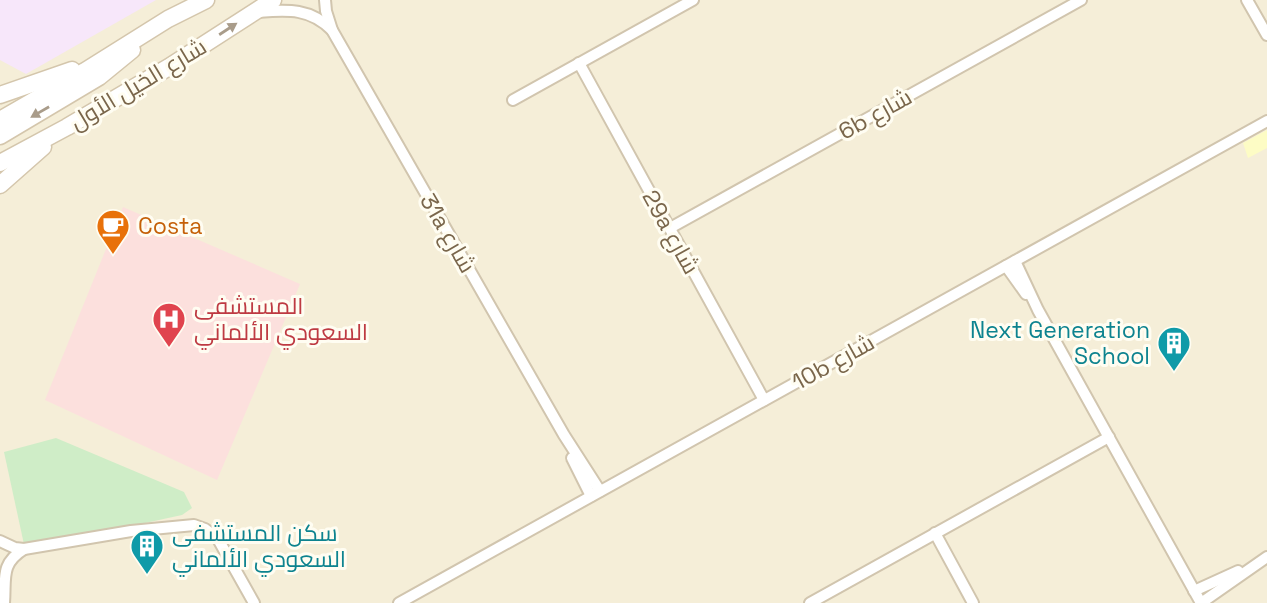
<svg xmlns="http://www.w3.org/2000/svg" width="1267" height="603" font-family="'Space Grotesk',Cairo,sans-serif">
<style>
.residential{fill:#f5eed8}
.education{fill:#f7e7fa}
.medical{fill:#fce0dd}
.green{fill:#cfedc7}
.sand{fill:#fdfcc5}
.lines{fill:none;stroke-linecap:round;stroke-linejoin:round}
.street-casing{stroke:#d1c5ae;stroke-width:14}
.secondary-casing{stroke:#d4c6ac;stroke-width:19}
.street{stroke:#fff;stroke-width:10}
.secondary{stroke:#fff;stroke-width:16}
.oneway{fill:#a99c8a}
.labels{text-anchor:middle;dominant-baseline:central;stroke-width:6;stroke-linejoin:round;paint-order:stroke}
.street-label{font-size:23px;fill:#7a664b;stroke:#fffdf2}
.food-label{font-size:23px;fill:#c56008;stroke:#fffdf2;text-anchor:start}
.health-label{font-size:23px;fill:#be3a42;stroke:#fffdf2;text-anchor:start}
.culture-label{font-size:23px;fill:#0d838f;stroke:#fffdf2;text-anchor:end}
</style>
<rect width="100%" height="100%" fill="#fdfaea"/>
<rect class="residential" x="0" y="0" width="1267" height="603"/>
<path class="education" d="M0 0H156L26 74 0 60Z"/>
<path class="medical" d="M123 207 300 284 217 480 45 400Z"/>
<path class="green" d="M56 438 184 492 192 508 182 515 25 549 4 452Z"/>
<path class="sand" d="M1267 130V148L1248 158 1243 143Z"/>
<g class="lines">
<defs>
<g id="street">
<path d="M325 0 326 11 332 30 564 435 600 491"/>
<path d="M1247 0 1267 35"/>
<path d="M256 12C286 10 309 7 332 30"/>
<path d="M579 63 764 400"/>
<path d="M513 100 693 0"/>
<path d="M670 228 1081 0"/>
<path d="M1015 261 1038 310 1201 603"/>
<path d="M1006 266 1026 294"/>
<path d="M572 458 591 496"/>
<path d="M935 533 973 603"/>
<path d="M0 541 15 548 24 549 131 531 194 525 205 529 218 539 254 603"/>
<path d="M1194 591 1238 571"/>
<path d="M4 603C6 578 0 564 24 549"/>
<path d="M399 603 1267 121"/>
<path d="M810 603 1109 437"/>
<path d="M1201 603 1267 557"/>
</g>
<g id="secondary">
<path d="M0 95 72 70"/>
<path d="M0 120 85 71 168 19 206 0"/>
<path d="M0 136 99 77 132 50"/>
<path d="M0 163 67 127 169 67 273 0"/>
<path d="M0 185 43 147"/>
</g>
</defs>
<use href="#street" class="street-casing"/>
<use href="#secondary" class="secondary-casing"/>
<use href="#street" class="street"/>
<use href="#secondary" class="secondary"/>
</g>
<defs><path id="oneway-solid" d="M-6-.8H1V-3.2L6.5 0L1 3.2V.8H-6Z" transform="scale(1.75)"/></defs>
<g class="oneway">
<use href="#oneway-solid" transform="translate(228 29) rotate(-33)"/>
<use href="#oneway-solid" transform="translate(40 112) rotate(150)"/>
</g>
<defs>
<symbol id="cafe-pin" viewBox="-11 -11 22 30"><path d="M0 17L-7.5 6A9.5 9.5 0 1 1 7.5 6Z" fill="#e8710a" stroke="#fffdf2"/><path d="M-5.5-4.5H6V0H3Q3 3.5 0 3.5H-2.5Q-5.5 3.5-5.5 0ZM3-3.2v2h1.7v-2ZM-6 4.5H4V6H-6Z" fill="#fff"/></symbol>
<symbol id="hospital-pin" viewBox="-11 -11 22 30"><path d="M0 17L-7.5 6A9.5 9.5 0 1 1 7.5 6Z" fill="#e0444e" stroke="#fffdf2"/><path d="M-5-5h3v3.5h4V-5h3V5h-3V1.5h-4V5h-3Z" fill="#fff"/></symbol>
<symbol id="building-pin" viewBox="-11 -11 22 30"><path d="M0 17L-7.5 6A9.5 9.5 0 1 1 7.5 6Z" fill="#0f9aa8" stroke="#fffdf2"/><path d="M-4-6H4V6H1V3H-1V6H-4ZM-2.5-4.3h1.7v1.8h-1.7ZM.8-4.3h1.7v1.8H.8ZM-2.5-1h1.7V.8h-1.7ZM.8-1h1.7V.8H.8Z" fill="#fff"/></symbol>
</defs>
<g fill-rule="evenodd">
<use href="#cafe-pin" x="94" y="207" width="38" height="52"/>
<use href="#hospital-pin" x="150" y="300" width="38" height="52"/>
<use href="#building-pin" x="1155" y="324" width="38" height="52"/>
<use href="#building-pin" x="128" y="527" width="38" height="52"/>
</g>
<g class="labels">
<g class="street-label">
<text transform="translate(138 84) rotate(-31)">شارع الخيل الأول</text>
<text transform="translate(875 114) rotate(-29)">6b شارع</text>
<text transform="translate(671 232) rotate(61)">29a شارع</text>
<text transform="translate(448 233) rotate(60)">31a شارع</text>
<text transform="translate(833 362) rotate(-29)">10b شارع</text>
</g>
<g class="food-label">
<text x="138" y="226">Costa</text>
</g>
<g class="health-label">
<text x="194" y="306">المستشفى<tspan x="194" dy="26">السعودي الألماني</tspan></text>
</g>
<g class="culture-label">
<text x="1150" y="330">Next Generation<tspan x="1150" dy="26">School</tspan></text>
<text x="172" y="533" text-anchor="start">سكن المستشفى<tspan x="172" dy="26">السعودي الألماني</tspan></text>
</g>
</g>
</svg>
